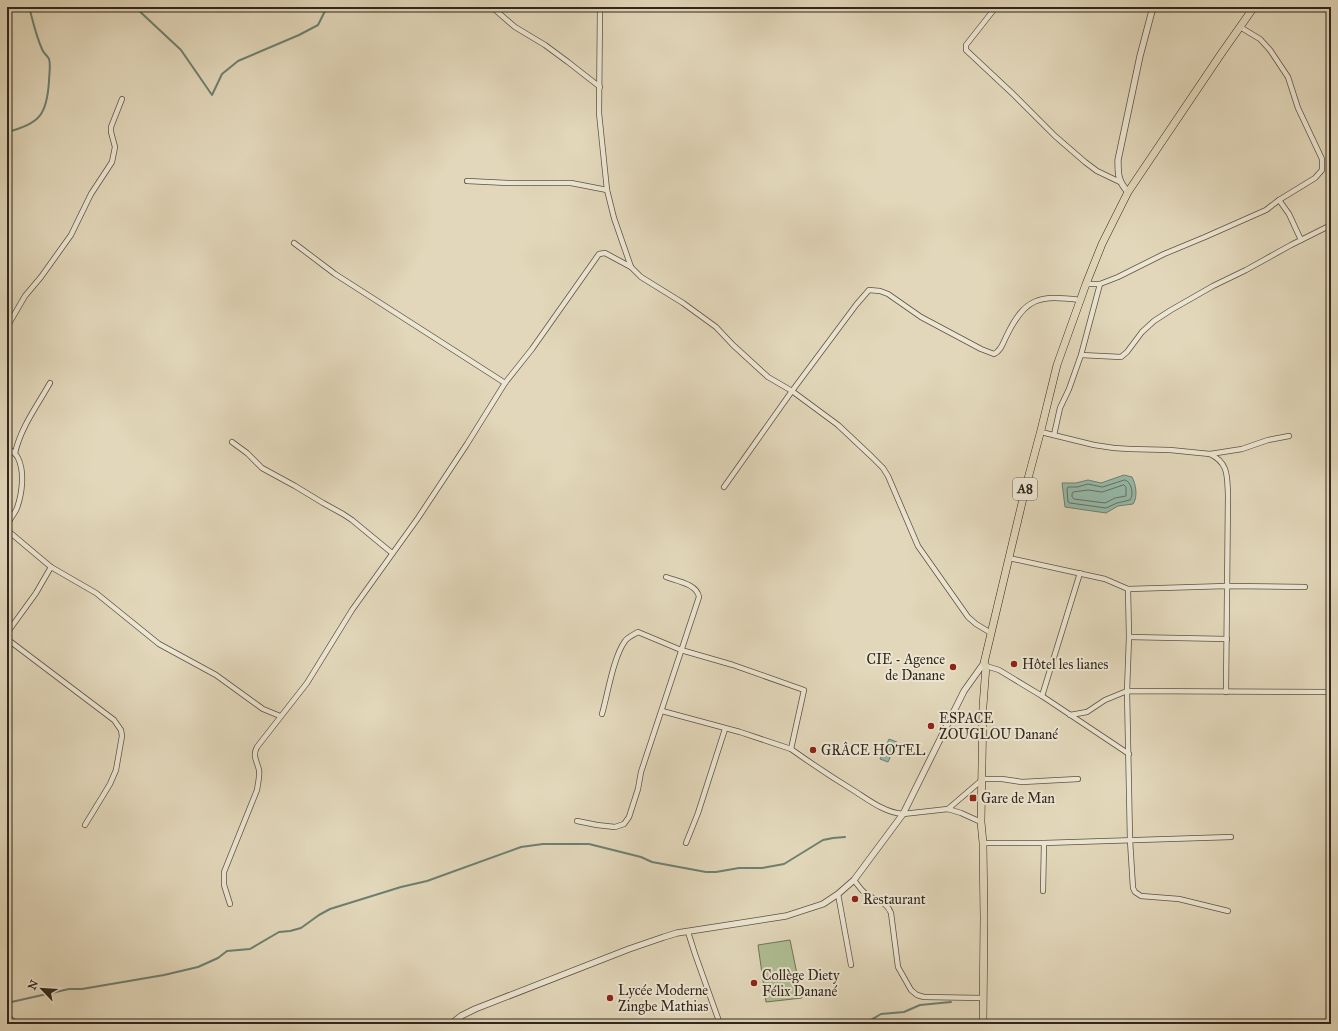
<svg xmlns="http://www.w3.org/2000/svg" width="1338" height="1031" font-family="'IM FELL Great Primer',serif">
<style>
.green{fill:#afbf93;stroke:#707358}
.water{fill:#96baaa;stroke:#6d7f71}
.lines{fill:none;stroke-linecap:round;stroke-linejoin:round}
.shore{stroke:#637063;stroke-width:1}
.stream{stroke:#6d7f71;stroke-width:2}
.minor-casing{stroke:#5c5344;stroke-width:6}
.tertiary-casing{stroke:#5c5344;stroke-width:7}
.primary-casing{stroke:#30271c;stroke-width:8}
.minor{stroke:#ece5d2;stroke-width:4.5}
.tertiary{stroke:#ece5d2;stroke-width:5.5}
.primary{stroke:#e2d7ba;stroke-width:7}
.poi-dot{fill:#8f2418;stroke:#ece5d2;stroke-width:1.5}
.labels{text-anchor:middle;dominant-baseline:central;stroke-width:4;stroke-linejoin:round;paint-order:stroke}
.shield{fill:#ece5d2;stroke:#686053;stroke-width:1}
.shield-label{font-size:13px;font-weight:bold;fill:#30271c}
.poi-label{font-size:14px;fill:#30271c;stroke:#ece5d2;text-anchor:start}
</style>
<rect width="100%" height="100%" fill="#e2d7ba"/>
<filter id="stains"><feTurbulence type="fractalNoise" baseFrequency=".005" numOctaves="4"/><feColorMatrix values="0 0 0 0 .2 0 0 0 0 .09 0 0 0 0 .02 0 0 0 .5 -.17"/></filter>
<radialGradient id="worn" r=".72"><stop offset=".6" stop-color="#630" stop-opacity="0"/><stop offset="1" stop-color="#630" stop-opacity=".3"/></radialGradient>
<path class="green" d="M790 940 802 998 766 1002 758 945Z"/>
<g class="water">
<path d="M1124 475 1132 477C1136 484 1138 497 1133 504L1118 506 1106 513 1065 507 1062 483H1076L1088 480 1101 483Z"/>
<path d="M889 739 897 742 888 762 880 759Z"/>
</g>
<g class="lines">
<g class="shore">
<path d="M1125 480C1132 482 1134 495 1130 500L1117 503 1106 508 1070 503 1068 502 1067 489 1068 487H1077L1088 484 1102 487Z"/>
<path d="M1124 485 1126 487V496L1115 498 1105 503 1074 499 1072 497V494L1073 492 1088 490 1102 492Z"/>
</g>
<g class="stream">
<path d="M135 7 181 50 212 95 222 74 238 61 299 35 318 25 327 7"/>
<path d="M7 132C40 124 47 114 49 81 49 75 51 65 49 59 47 55 43 53 42 49 36 36 33 21 29 7"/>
<path d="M7 1003 69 989H82L164 975 198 967 218 958 227 951 250 949 279 932 290 931 301 928 319 915 330 909 401 887 427 881 521 847 543 844H589L641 857 652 862 706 872H716L739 868H762L784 864 823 840 833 838 845 837"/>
<path d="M864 1024 881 1014 904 1012 920 1005 951 1002"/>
</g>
<defs>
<g id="minor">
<path d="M600 7 599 113 607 190 614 218 631 267 641 277 683 303 716 327 733 345 768 377 792 391 838 425 872 457 883 468 888 476 918 546 968 617 976 624 991 633"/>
<path d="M996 7 966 45V50L1013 94 1055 136 1085 162 1097 171 1120 182"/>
<path d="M493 8 515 27 545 45 568 62 600 87"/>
<path d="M467 181 508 183H571L607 190"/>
<path d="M1279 200 1289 214 1301 240"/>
<path d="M294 243 335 274 505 383"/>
<path d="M1086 284H1100L1118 277 1164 254 1205 237 1266 210 1279 200 1315 178 1322 170V159L1298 108 1288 77 1270 50 1260 39 1240 27"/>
<path d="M7 327 25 296 41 277 71 235 91 194 112 162 115 147 111 132V127L122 99"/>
<path d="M1081 355 1121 357 1127 352 1142 332 1154 321 1171 310 1213 286 1246 270 1291 245 1331 225"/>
<path d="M1041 432 1094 445 1114 448 1130 449 1170 450 1210 454 1242 449 1268 440 1289 436"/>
<path d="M1054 435 1060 408 1069 389 1081 355 1100 284"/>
<path d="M232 442 247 453 262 468 295 486 323 503 343 514 352 520 392 553"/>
<path d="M7 448C11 451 16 453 18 458 25 472 22 494 17 508 15 513 11 518 7 524"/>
<path d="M15 453C21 427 37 406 50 383"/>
<path d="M1210 454C1229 463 1227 477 1228 495L1226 692"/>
<path d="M724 487 792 391 856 305 869 290 880 291 888 294 921 317 981 349 994 354C1001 351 1003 343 1006 337 1025 297 1039 295 1080 300"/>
<path d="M7 530 51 567 96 593 159 644 216 675 263 709 280 716"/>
<path d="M1009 558 1105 579 1128 589 1129 637 1127 691 1130 840 1133 888 1135 892 1141 896 1179 899 1228 911"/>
<path d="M1128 589 1227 586 1305 587"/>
<path d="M7 633 36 593 51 567"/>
<path d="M1129 637 1227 639"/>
<path d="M7 639 114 720 121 730 122 736 116 770 110 784 85 825"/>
<path d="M986 666 999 670 1042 696 1129 754"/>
<path d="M1042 696 1080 573"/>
<path d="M662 711 740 732 791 749"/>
<path d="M602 714C608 693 613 658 625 641 628 637 633 635 638 632L681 650 733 665 804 690 791 749C812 764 833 778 856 792 870 801 886 813 903 814L948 809 961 813 981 822"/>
<path d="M1070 715 1087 712 1105 700 1127 691 1331 692"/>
<path d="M948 809 983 779H1002L1022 782 1078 779"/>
<path d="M577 821 597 825 615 827 624 824 629 817 638 789 641 772 699 597C697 584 677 581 666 577"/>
<path d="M686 843 698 813 725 729"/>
<path d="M983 843H1044L1231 837"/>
<path d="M854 880C857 884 861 890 865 893 874 901 886 900 891 913L898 967 911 990 917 995 924 997 983 998"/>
<path d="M1043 891 1044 843"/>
<path d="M838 894 851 965"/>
<path d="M230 904 224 885V872L257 790C258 783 260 776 259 770 257 761 252 756 257 747L307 683 352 610 418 518 467 444 505 383 532 349 599 254 605 253 631 267"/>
<path d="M688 932 695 954 720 1024"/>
</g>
<g id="tertiary">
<path d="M1128 192C1118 181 1118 175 1118 160L1140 56 1153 7"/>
<path d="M7 1016 15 1024"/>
<path d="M451 1024 461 1016 475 1009 629 949 664 937 677 933 786 916 823 904 838 894 854 880 903 814 964 691 984 663"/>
</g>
<path id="primary" d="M983 1024 984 918 983 843 981 822 983 706 986 666 984 663 1026 486 1041 430 1057 365 1086 284 1102 244 1128 192 1221 54 1254 7"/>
</defs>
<use href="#minor" class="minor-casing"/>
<use href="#tertiary" class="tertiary-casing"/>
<use href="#primary" class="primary-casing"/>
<use href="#minor" class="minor"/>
<use href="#tertiary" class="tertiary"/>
<use href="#primary" class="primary"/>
</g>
<g class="poi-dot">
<circle cx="1014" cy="664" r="4"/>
<circle cx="953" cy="667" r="4"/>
<circle cx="931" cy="726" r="4"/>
<circle cx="813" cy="750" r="4"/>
<rect x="969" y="794" width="8" height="8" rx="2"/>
<circle cx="855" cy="899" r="4"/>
<circle cx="754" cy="983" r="4"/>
<circle cx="610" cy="998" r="4"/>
</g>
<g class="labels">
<rect class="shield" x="1013" y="478" width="24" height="22" rx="3"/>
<g class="shield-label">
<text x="1025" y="489">A8</text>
</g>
<g class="poi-label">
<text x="945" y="659" text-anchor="end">CIE - Agence<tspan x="945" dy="16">de Danane</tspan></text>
<text x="1022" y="664">Hôtel les lianes</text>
<text x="939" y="718">ESPACE<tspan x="939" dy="16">ZOUGLOU Danané</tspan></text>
<text x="821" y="750">GRÂCE HOTEL</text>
<text x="981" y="798">Gare de Man</text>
<text x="863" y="899">Restaurant</text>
<text x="762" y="975">Collège Diety<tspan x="762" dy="16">Félix Danané</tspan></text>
<text x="618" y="990">Lycée Moderne<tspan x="618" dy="16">Zingbe Mathias</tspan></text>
</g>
</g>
<rect width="1338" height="1031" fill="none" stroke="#e2d7ba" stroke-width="24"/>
<rect x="8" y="8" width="1322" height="1015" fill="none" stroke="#30271c" stroke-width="2"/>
<rect x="12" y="12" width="1314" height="1007" fill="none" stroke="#30271c"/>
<g transform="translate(42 989) rotate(295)" stroke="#ece5d2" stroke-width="3" paint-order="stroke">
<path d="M0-3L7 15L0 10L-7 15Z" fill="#30271c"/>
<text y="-6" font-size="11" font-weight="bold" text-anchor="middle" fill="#30271c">N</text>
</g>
<rect width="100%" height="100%" filter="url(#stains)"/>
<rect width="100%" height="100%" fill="url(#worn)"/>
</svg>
